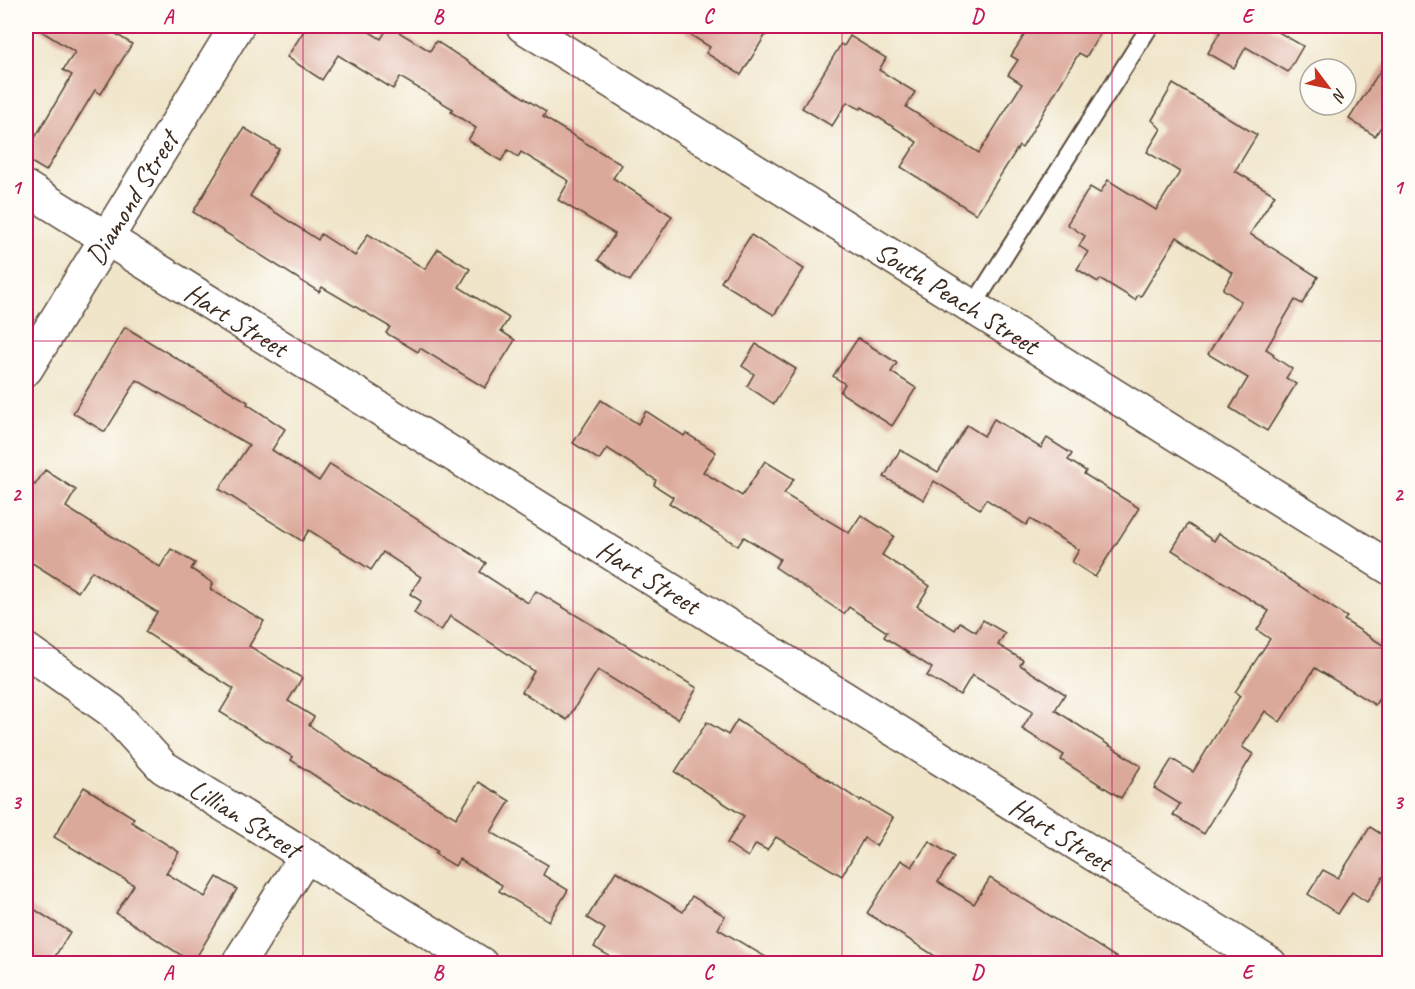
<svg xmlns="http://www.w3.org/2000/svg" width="1415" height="989" font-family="Caveat,sans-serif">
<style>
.building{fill:#dba99a}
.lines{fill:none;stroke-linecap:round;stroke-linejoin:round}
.lane-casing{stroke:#564638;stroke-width:20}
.street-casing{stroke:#564638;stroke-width:36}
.secondary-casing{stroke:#564638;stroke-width:36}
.lane{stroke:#fff;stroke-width:16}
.street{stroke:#fff;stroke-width:33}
.secondary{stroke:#fff;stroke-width:33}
.grid{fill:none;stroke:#c2185b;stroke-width:1.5;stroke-opacity:0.55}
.labels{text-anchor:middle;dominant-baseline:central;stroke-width:6;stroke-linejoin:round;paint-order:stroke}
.street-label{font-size:28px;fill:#3b2a1e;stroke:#fdfcf7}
.neatline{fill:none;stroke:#c2185b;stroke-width:2}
.grid-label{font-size:20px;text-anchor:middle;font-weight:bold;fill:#c2185b}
</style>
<rect width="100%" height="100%" fill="#fdfcf7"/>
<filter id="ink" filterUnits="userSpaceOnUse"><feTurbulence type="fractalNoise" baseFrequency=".0167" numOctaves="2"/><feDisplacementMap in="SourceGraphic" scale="12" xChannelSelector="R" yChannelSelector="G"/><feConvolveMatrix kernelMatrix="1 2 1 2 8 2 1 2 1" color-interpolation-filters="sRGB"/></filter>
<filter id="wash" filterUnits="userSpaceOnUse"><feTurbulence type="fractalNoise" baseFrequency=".008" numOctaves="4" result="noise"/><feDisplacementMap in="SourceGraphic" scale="24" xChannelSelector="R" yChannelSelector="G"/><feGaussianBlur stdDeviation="1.35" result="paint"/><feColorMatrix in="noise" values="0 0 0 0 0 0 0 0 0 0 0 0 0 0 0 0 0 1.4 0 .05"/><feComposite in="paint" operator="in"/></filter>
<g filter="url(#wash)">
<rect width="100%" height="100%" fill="#f0e5c9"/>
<g id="blocks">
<g class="building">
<path d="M33 26H103L132 44 101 94 95 90 46 171 26 159V153L72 75 63 70 75 52Z"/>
<path d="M307 26H360L381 39 389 26 430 51 436 41 546 112 543 117 622 165 613 178 672 216 630 281 598 260 615 234 558 200 569 181 521 152 518 157 508 150 501 161 468 140 476 128 451 112 453 109 400 77 393 89 338 55 322 80 287 57Z"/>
<path d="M676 26H771L741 75 706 53 710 47Z"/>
<path d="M1030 26H1105L1086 57 1079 53 1022 148 1019 146 976 214 901 167 917 142 862 107 860 109 847 102 832 126 802 108 841 44 844 46 850 36 886 58 879 70 915 92 906 107 979 153 1022 84 1008 75 1018 60 1011 56Z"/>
<path d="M1209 26H1268L1303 46 1288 72 1246 47 1234 68 1208 53 1220 32Z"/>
<path d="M1389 57V114L1375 136 1349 119Z"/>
<path d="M1173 84 1257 135 1235 171 1275 195 1250 234 1318 277 1302 304 1295 300 1266 349 1274 354 1273 356 1292 369 1286 378 1296 384 1267 431 1230 408 1248 378 1208 354 1241 301 1223 289 1233 273 1177 237 1141 296 1138 295 1135 300 1101 279 1098 282 1077 269 1088 252 1079 246 1085 236 1067 224 1090 187 1100 193 1108 180 1156 210 1180 172 1147 152 1161 129 1152 120Z"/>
<path d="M244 128 279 149 250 196 318 240 321 234 355 256 368 234 425 269 438 249 470 269 459 287 509 318 501 331 515 340 485 388 420 348 418 352 386 333 390 327 322 287 319 292 193 212Z"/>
<path d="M751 235 804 269 774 315 721 282Z"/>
<path d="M125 327 248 402 247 404 285 429 272 450 319 481 330 464 486 563 480 572 528 603 536 591 697 688 678 719 598 670 567 720 522 692 534 671 450 616 441 631 414 613 421 601 410 594 421 577 383 552 371 570 309 530 302 541 219 489 249 445 137 380 105 432 73 413Z"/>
<path d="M858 338 897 363 891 372 916 388 892 426 840 392 845 384 833 376Z"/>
<path d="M756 344 796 369 774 404 747 386 754 374 742 366Z"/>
<path d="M601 400 638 424 646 411 684 436 686 433 716 452 703 472 742 496 765 461 794 479 784 494 849 533 861 515 894 536 882 555 930 586 917 606 955 630 960 622 976 632 983 620 1005 633 998 645 1023 660 1020 665 1065 694 1055 710 1141 766 1121 798 1061 760 1064 755 1022 729 1033 711 972 675 960 695 927 676 932 668 884 637 887 632 849 607 844 614 775 567 780 559 744 537 738 546 669 503 673 497 654 485 656 480 607 448 599 460 573 443Z"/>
<path d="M994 419 1041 448 1047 438 1072 454 1068 460 1086 471 1084 474 1139 508 1095 577 1072 562 1079 550 1030 519 1026 525 986 499 980 509 934 481 924 500 884 477 900 450 938 472 967 425 984 436Z"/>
<path d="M45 470 76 490 66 507 160 567 171 549 195 563 191 569 213 583 210 589 264 621 249 646 302 678 288 701 314 717 309 725 360 760 456 818 479 782 510 801 491 832 548 865 543 875 568 890 549 921 499 891 502 885 459 859 455 866 435 854 437 851 352 800 291 760 293 757 220 712 234 689 145 632 157 612 92 571 78 592 26 559V480L35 485Z"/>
<path d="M1188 524 1214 541 1219 533 1347 617 1344 620 1389 649V682L1375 705 1315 668 1280 722 1265 711 1242 747 1253 754 1204 834 1173 815 1180 804 1154 788 1172 759 1193 772 1240 696 1235 692 1270 639 1257 630 1269 611 1172 550Z"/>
<path d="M737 720 860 801 861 799 893 818 876 846 864 838 842 876 776 837 767 850 756 844 748 857 727 843 744 816 675 772 707 722 728 735Z"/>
<path d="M84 787 134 818 131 822 179 852 166 873 205 897 217 877 237 889 193 963 116 913 134 885 54 837Z"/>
<path d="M1370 827 1389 839V868L1367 902 1352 892 1338 914 1308 894 1323 870 1338 878Z"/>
<path d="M929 841 954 857 938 882 974 904 990 878 1125 963H946L867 913 901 860 912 867Z"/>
<path d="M616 871 683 912 692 896 725 916 718 929 776 963H621L594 947 605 929 587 918Z"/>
<path d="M26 904 70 932 51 963H26Z"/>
</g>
</g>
</g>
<g filter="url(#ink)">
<use href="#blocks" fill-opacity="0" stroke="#564638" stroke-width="1.5"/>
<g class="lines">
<defs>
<path id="lane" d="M973 306 1150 26"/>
<g id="street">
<path id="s1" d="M26 188 1270 964"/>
<path id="s2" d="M26 369 237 26"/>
<path id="s3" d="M26 650 112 711 163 767 481 964"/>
<path d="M238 964 306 855"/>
</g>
<g id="secondary">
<path id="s4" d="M523 26 1390 568"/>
</g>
</defs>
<use href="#lane" class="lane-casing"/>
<use href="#street" class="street-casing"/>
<use href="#secondary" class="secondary-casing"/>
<use href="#lane" class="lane"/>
<use href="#street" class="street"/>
<use href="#secondary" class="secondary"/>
</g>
</g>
<path class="grid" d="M303 26V964M573 26V964M842 26V964M1112 26V964M26 341H1390M26 648H1390"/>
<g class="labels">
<g class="street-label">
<text stroke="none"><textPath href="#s2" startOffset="201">Diamond Street</textPath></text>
<text stroke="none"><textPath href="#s4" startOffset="512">South Peach Street</textPath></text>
<text stroke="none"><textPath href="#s1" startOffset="248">Hart Street</textPath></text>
<text stroke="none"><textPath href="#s1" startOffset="734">Hart Street</textPath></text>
<text stroke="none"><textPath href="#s3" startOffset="278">Lillian Street</textPath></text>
<text stroke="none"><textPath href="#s1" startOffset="1220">Hart Street</textPath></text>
</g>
</g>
<rect width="1415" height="989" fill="none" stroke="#fdfcf7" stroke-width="66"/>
<g transform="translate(1328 87) rotate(122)"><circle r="28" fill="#fdfcf7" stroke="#afa8a0" stroke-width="1.5"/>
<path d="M0-4.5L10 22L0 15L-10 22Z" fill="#c8321e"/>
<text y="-9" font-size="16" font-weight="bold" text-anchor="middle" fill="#3b2a1e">N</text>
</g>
<rect x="33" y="33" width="1349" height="923" class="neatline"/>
<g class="grid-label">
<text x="168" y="23">A</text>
<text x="438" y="23">B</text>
<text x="708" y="23">C</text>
<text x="977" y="23">D</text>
<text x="1247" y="23">E</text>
<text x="16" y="194">1</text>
<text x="1398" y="194">1</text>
<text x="16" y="501">2</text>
<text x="1398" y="501">2</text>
<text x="16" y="809">3</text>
<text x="1398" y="809">3</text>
<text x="168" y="979">A</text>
<text x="438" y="979">B</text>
<text x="708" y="979">C</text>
<text x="977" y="979">D</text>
<text x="1247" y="979">E</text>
</g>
</svg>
